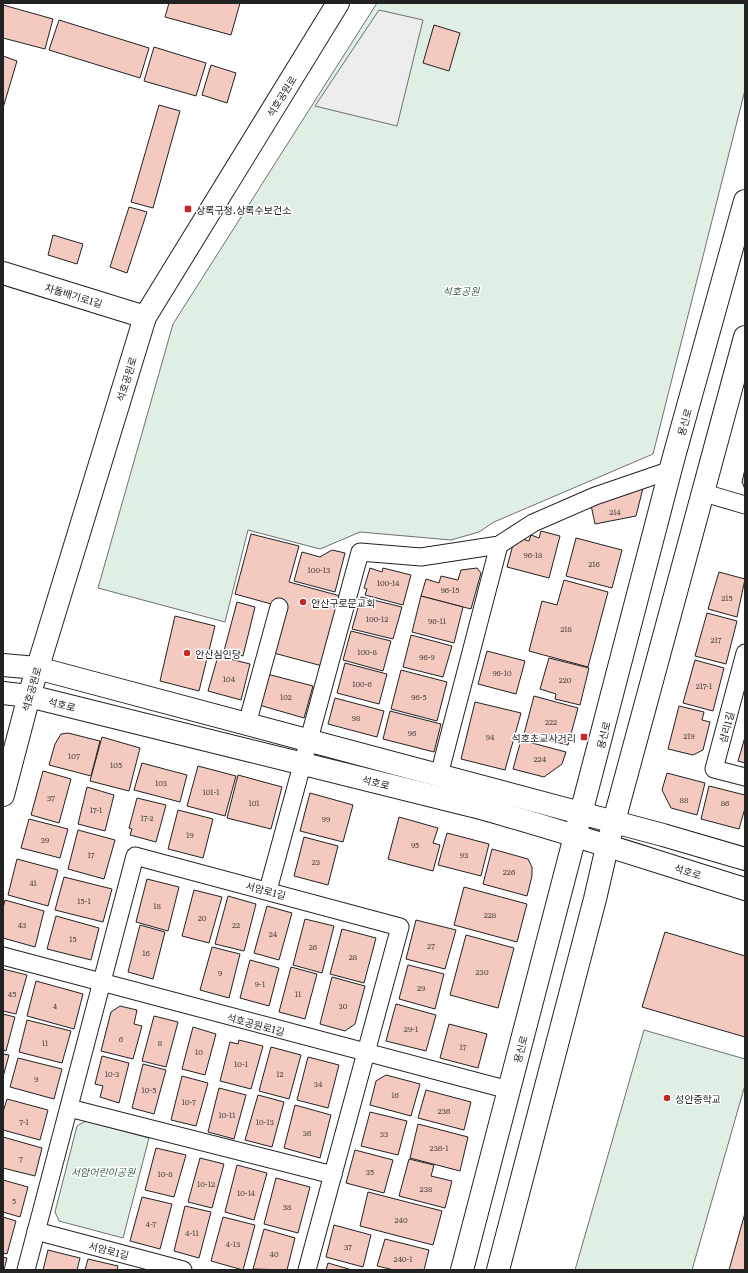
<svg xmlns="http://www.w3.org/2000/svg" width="748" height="1273" font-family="Literata,'Noto Sans KR',serif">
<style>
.green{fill:#e0efe3;stroke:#6f6f6f}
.parking{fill:#ededed;stroke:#6f6f6f}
.building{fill:#f3c9c0;stroke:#222}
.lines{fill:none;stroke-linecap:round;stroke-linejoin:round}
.street-casing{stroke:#222;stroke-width:19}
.secondary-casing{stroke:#222;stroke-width:24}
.street{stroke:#fff;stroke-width:17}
.secondary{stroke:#fff;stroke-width:22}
.poi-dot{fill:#c62828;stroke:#fff;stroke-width:1.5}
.labels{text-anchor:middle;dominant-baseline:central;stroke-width:3;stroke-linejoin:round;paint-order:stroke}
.number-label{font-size:8px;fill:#564c4a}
.street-label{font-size:10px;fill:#222;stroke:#fff}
.poi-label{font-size:10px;fill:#222;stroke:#fff;text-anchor:start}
.park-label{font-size:10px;font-style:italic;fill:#2f5e38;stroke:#fff}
</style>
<rect width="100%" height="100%" fill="#fff"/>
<g class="green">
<path d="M377 3H745V90L653 454 494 522 479 532 451 540 360 532 320 549 248 530 225 622 98 588 173 324Z"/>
<path d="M644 1030 745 1059V1085L692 1270H575Z"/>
<path d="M86 1121 149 1138 123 1238 59 1221 55 1212 77 1126Z"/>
</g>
<path class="parking" d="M379 10 423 20 397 126 315 106Z"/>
<g class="building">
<path d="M169 3H240L231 35 165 17Z"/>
<path d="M3 5 53 19 45 49 3 38Z"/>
<path d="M59 20 149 48 140 78 49 50Z"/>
<path d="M434 25 460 33 449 71 423 63Z"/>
<path d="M154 47 206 63 196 96 144 81Z"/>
<path d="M3 56 17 61 3 108Z"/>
<path d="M211 65 236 73 227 103 202 95Z"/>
<path d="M159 105 180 111 153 208 131 202Z"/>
<path d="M129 207 147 212 127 273 110 267Z"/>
<path d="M53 235 83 244 77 264 48 255Z"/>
<path d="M745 469V489L742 482Z"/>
<path d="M643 488 636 516 595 524 591 505Z"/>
<path d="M541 531 560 536 549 578 507 567 515 537 529 541 531 535 539 538Z"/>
<path d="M251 534 299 546 289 582 344 597 326 667 270 652 282 607 235 594Z"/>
<path d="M576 538 622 550 612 588 566 576Z"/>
<path d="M332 550 345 553 335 592 294 581 302 552 320 557Z"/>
<path d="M370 568 382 572 383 568 411 575 403 605 365 595 367 589 364 588Z"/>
<path d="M477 568 481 573 471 609 421 596 426 579 439 583 441 576 458 580 461 570Z"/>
<path d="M719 572 745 579 737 617 708 609Z"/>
<path d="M564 580 608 592 588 667 529 651 542 601 557 605Z"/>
<path d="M421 596 463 607 454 643 412 632Z"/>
<path d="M361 597 402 607 393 639 352 629Z"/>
<path d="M237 602 255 607 243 656 224 651Z"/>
<path d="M707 613 737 621 726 664 695 656Z"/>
<path d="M175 616 215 626 199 691 160 681Z"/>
<path d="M351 631 391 641 383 671 343 660Z"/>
<path d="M411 635 452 646 443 677 403 667Z"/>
<path d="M487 651 525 661 516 694 478 684Z"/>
<path d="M218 656 250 664 241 700 208 691Z"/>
<path d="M549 658 589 668 580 705 555 699 556 694 540 689Z"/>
<path d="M695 660 724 668 713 711 683 703Z"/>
<path d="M345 663 387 674 379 704 337 693Z"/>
<path d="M401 670 447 682 437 721 391 709Z"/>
<path d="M267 674 313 686 304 718 259 705Z"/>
<path d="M534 696 578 708 568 745 524 734Z"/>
<path d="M335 698 384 711 377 737 328 724Z"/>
<path d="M475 702 521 713 505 770 461 759Z"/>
<path d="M679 706 704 712 702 720 710 722 703 750 693 755 668 749Z"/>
<path d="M390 711 441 724 434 752 383 739Z"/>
<path d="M68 733 100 741 91 776 49 765 55 744 61 734Z"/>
<path d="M102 737 140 748 129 791 90 781Z"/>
<path d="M745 737V763L738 761Z"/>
<path d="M521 740 566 752 562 764 544 777 513 769Z"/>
<path d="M142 763 187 775 180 802 134 790Z"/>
<path d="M198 766 236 776 225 816 187 806Z"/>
<path d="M43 771 71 779 59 823 31 815Z"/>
<path d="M667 773 705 783 697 815 671 808 662 790Z"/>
<path d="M238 775 282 787 271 829 227 818Z"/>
<path d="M709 786 745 795V808L739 829 701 819Z"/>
<path d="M87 787 114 795 105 831 78 824Z"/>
<path d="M310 793 353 805 343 842 300 831Z"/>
<path d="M137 798 166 805 156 842 130 835 132 829 129 828Z"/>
<path d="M178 810 213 819 203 858 168 849Z"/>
<path d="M399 817 438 828 433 843 440 845 433 871 388 859Z"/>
<path d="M29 819 68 829 60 858 21 848Z"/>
<path d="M78 830 115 840 104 879 68 869Z"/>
<path d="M447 833 489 844 481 876 438 865Z"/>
<path d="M304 837 338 846 328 885 294 876Z"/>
<path d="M492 849 528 859 532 867V876L527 896 483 884Z"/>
<path d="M17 859 58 870 48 906 8 895Z"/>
<path d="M64 877 112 889 103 922 55 910Z"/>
<path d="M147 879 179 887 168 931 136 922Z"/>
<path d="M464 887 527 904 517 942 454 925Z"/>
<path d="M194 890 222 897 209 943 182 936Z"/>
<path d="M228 896 256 904 244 951 215 944Z"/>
<path d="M5 900 44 911 35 947 3 938V908Z"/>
<path d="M267 906 292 913 279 960 254 953Z"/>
<path d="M56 916 99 928 91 960 47 949Z"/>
<path d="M305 919 334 926 322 973 293 965Z"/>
<path d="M416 920 456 930 445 969 406 959Z"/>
<path d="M140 925 165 932 153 979 128 972Z"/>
<path d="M342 929 376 938 364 983 330 974Z"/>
<path d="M665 932 745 956V1037L642 1007Z"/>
<path d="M466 935 514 948 498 1008 450 995Z"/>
<path d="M212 947 240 954 229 998 200 990Z"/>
<path d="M250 960 279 968 269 1006 240 998Z"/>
<path d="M408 965 444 974 435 1009 399 999Z"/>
<path d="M291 967 317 974 305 1019 279 1012Z"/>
<path d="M3 969 27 975 16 1014 3 1011Z"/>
<path d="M332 977 365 986 355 1024 345 1031 320 1024Z"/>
<path d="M36 981 83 994 74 1029 27 1016Z"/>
<path d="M396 1004 436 1015 426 1051 386 1041Z"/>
<path d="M120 1006 137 1010 134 1024 142 1026 133 1059 101 1051 111 1012Z"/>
<path d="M3 1014 15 1017 6 1051 3 1050Z"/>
<path d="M154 1016 178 1022 166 1067 142 1061Z"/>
<path d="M27 1020 71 1031 62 1063 19 1052Z"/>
<path d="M449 1024 487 1034 478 1068 440 1058Z"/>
<path d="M193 1027 216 1034 205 1075 182 1069Z"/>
<path d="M239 1040 263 1046 251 1089 220 1081 230 1042 238 1044Z"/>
<path d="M271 1047 301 1055 289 1099 259 1091Z"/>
<path d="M3 1054 9 1055 3 1077Z"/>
<path d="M102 1056 129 1063 119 1103 100 1097 103 1086 95 1084Z"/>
<path d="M308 1057 339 1065 328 1108 297 1100Z"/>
<path d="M18 1058 62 1069 54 1099 10 1087Z"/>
<path d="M143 1064 166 1070 154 1114 132 1108Z"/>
<path d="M386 1075 420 1084 411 1116 370 1105 376 1081Z"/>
<path d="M182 1076 208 1083 196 1126 171 1120Z"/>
<path d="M219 1088 246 1095 234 1139 208 1132Z"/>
<path d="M426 1090 471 1102 464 1130 418 1118Z"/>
<path d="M258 1095 284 1102 272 1147 245 1140Z"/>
<path d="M7 1099 48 1110 40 1140 3 1130V1112Z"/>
<path d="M295 1105 331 1115 320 1158 284 1148Z"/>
<path d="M370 1112 407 1121 398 1155 361 1146Z"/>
<path d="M418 1124 468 1137 460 1171 410 1158Z"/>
<path d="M3 1137 42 1148 35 1176 3 1168Z"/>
<path d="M156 1148 186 1155 174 1197 145 1190Z"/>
<path d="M355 1150 393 1160 384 1193 346 1183Z"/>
<path d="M200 1158 224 1164 212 1208 188 1202Z"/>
<path d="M409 1159 434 1165 431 1176 452 1181 445 1208 399 1196Z"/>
<path d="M237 1165 267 1173 254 1220 225 1212Z"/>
<path d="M276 1178 310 1187 298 1233 264 1224Z"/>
<path d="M3 1180 28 1187 20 1217 3 1212Z"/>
<path d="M368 1192 442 1211 433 1245 360 1226Z"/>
<path d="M142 1197 172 1204 160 1249 130 1241Z"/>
<path d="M185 1206 211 1212 199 1258 174 1251Z"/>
<path d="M745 1213V1270H729Z"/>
<path d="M3 1217 16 1221 7 1254 3 1253Z"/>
<path d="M223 1217 255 1225 243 1270 211 1261Z"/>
<path d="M334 1225 371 1235 363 1267 326 1257Z"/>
<path d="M264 1229 295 1238 287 1270 253 1269Z"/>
<path d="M385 1239 429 1250 424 1270H394L377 1266Z"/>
<path d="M48 1250 80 1258 77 1270H43Z"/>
<path d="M3 1257 7 1258 4 1270H3Z"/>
<path d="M88 1259 118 1266 117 1270H85Z"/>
<path d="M328 1263 352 1270H326Z"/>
</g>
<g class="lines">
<defs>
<g id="street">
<path d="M701 492 745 505"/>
<path d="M745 653 714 769 745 777"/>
<path d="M247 724 279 607"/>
<path d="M439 775 499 545"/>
<path d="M268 890 360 552 421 557 499 545 533 523 595 496 671 470"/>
<path d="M3 956 509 1090"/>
<path d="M69 1108 333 1175"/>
<path d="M36 1231 183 1270"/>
<path d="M26 1270 135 856 400 927 307 1270"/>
</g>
<g id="secondary">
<path d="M3 273 145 317"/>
<path d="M3 665 37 668 663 835 745 859"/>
<path d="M3 693 29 696 473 806C565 831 654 861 745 889"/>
<path d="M3 795 29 696 145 317 338 3"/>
<path d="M462 1270 673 460 745 201"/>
<path d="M498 1270 595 899 607 847 745 337"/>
</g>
</defs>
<use href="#street" class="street-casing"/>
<use href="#secondary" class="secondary-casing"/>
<use href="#street" class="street"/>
<use href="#secondary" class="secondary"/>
</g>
<g class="poi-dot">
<rect x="184" y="205" width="8" height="8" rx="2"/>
<circle cx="303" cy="602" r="4"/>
<circle cx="187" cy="653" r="4"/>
<rect x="580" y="733" width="8" height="8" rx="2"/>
<circle cx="667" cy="1098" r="4"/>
</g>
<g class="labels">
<g class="number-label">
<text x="615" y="511">214</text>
<text x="533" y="554">96-18</text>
<text x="594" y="563">216</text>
<text x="319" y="569">100-13</text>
<text x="388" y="582">100-14</text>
<text x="450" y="589">96-15</text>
<text x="727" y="597">215</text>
<text x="377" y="618">100-12</text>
<text x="437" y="620">96-11</text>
<text x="566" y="628">218</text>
<text x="716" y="639">217</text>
<text x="367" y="651">100-8</text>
<text x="427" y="656">96-9</text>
<text x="502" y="672">96-10</text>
<text x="229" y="678">104</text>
<text x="565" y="679">220</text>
<text x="362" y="683">100-6</text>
<text x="704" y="685">217-1</text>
<text x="286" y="696">102</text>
<text x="419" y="696">96-5</text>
<text x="356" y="717">98</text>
<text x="551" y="721">222</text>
<text x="412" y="732">96</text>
<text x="689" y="735">219</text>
<text x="490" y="736">94</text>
<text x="74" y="755">107</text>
<text x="540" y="758">224</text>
<text x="116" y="764">105</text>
<text x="161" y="782">103</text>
<text x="211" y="791">101-1</text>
<text x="51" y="797">37</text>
<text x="684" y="799">88</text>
<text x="254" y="802">101</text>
<text x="725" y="802">86</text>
<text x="96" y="809">17-1</text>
<text x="147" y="817">17-2</text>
<text x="326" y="818">99</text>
<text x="190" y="834">19</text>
<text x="45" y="839">39</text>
<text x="415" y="844">95</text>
<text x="91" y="854">17</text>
<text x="464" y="854">93</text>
<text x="316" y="861">23</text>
<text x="509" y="871">226</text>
<text x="33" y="882">41</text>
<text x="84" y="900">15-1</text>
<text x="157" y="905">18</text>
<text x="490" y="914">228</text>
<text x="202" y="917">20</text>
<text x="22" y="924">43</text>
<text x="236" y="924">22</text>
<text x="273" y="933">24</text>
<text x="73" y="938">15</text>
<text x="431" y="945">27</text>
<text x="313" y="946">26</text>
<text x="146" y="952">16</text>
<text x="353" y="956">28</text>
<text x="482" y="971">230</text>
<text x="220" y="972">9</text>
<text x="260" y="983">9-1</text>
<text x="421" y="987">29</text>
<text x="12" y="993">45</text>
<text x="298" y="993">11</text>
<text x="55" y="1005">4</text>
<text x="343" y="1005">30</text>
<text x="411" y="1028">29-1</text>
<text x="121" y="1038">6</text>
<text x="45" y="1042">11</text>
<text x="160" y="1042">8</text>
<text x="463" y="1046">17</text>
<text x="199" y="1051">10</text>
<text x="241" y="1063">10-1</text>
<text x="112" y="1073">10-3</text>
<text x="280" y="1073">12</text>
<text x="36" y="1078">9</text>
<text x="318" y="1083">34</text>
<text x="149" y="1089">10-5</text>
<text x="395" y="1094">16</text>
<text x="189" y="1101">10-7</text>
<text x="444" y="1110">236</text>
<text x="227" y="1114">10-11</text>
<text x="24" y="1121">7-1</text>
<text x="265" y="1121">10-13</text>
<text x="307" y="1132">36</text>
<text x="384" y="1133">33</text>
<text x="439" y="1147">236-1</text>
<text x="21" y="1158">7</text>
<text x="370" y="1171">35</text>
<text x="165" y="1173">10-8</text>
<text x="206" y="1183">10-12</text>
<text x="426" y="1188">238</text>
<text x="246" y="1192">10-14</text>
<text x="14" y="1200">5</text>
<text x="287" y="1206">38</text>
<text x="401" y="1219">240</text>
<text x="151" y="1223">4-7</text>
<text x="192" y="1232">4-11</text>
<text x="233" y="1243">4-13</text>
<text x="348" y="1246">37</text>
<text x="274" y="1253">40</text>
<text x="403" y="1258">240-1</text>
</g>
<g class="street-label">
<text transform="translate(281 96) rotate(-58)">석호공원로</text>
<text transform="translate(74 295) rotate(17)">차돌배기로1길</text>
<text transform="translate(126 379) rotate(-73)">석호공원로</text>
<text transform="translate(684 422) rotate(-74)">용신로</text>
<text transform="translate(31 689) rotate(-74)">석호공원로</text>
<text transform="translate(62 704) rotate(14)">석호로</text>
<text transform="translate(726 727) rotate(-75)">삼리1길</text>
<text transform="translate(603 735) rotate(-76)">용신로</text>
<text transform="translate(376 782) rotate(14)">석호로</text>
<text transform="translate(688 871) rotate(17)">석호로</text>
<text transform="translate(266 890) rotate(15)">서암로1길</text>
<text transform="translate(256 1024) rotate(15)">석호공원로1길</text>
<text transform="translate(520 1049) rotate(-75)">용신로</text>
<text transform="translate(109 1250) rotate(15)">서암로1길</text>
</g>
<g class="poi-label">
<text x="196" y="209">상록구청.상록수보건소</text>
<text x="311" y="602">안산구로문교회</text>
<text x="195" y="653">안산심인당</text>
<text x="576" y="737" text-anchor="end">석호초교사거리</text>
<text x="675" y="1098">성안중학교</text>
</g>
<g class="park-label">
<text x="461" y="290">석호공원</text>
<text x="103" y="1171">서암어린이공원</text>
</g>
</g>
<rect width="748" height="1273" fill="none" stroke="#222222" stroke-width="8"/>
</svg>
